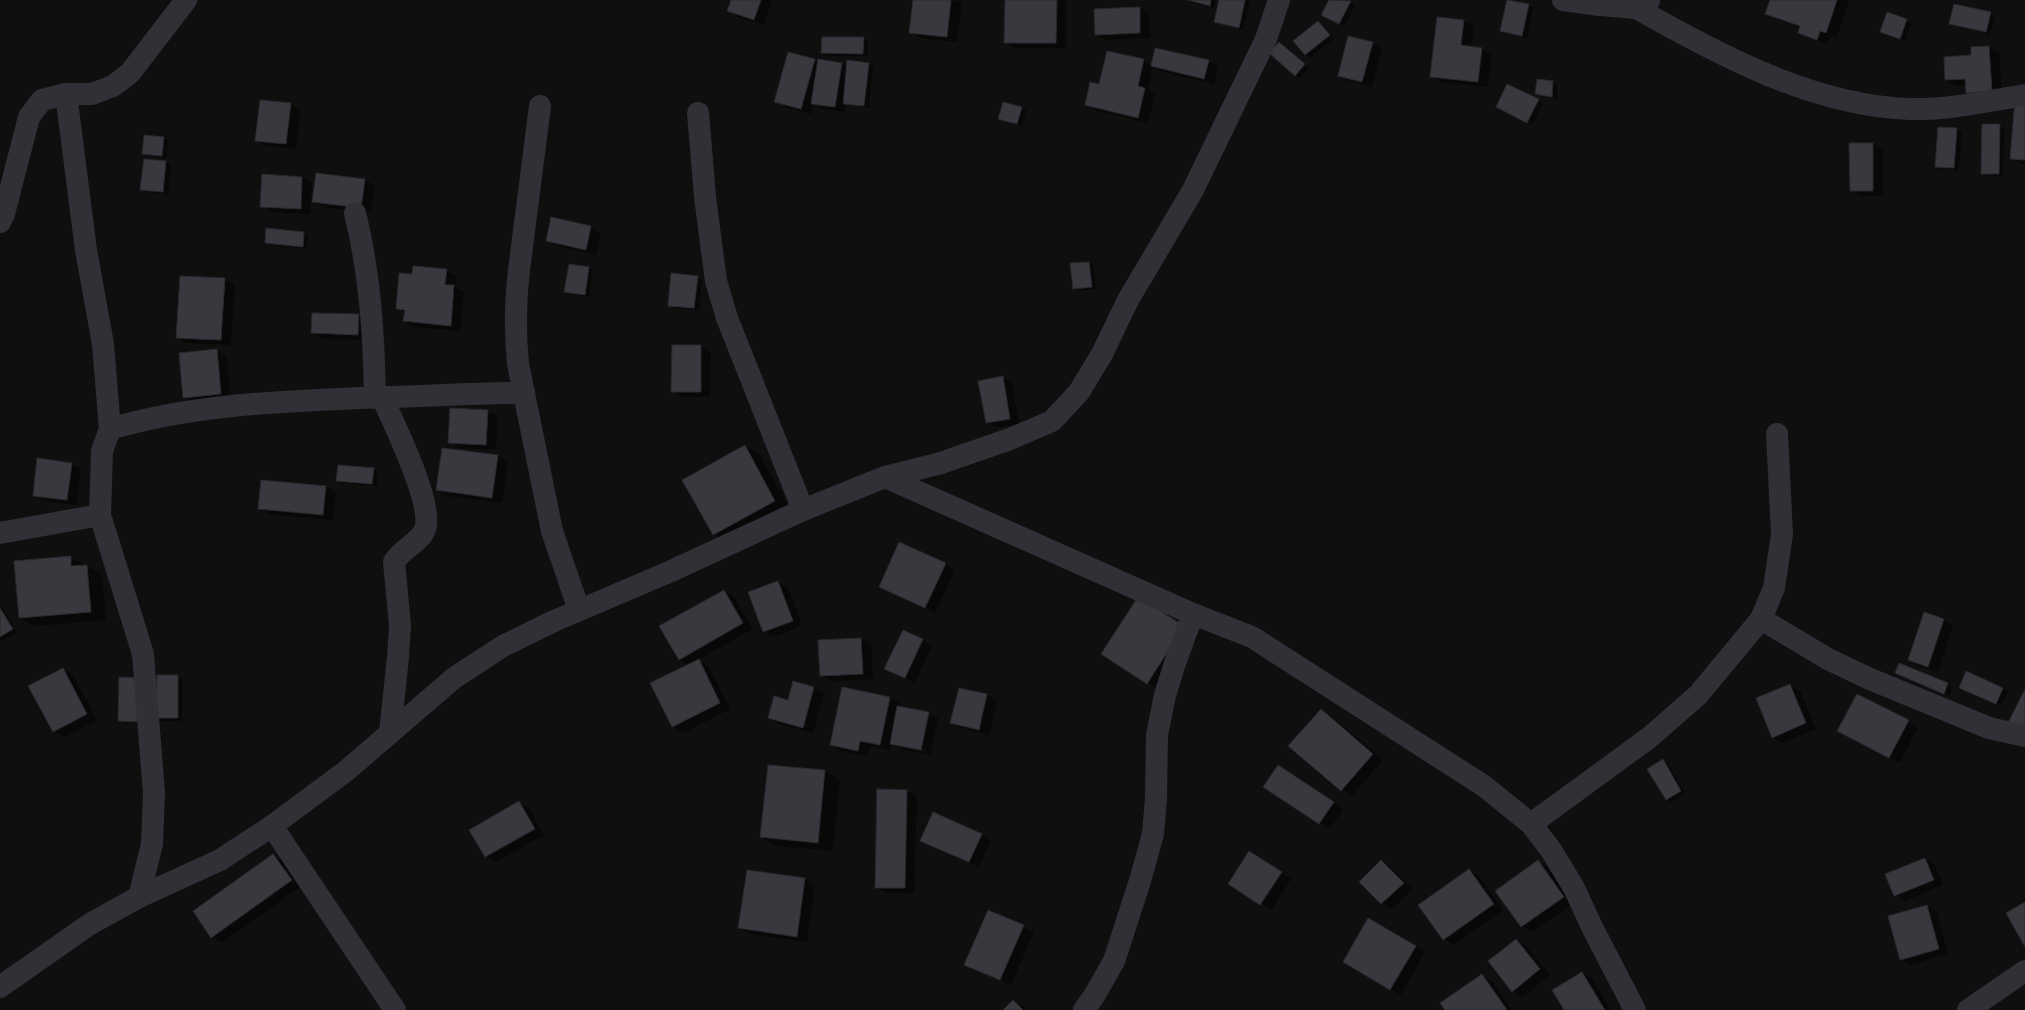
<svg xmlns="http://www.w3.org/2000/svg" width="2025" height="1010" font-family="Karla,sans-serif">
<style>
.shadow{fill:#0007;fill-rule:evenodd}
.building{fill:#38393f;stroke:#29292d}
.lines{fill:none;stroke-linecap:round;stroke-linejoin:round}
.minor{stroke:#303036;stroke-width:22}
</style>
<rect width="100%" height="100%" fill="#0f0f10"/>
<g class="shadow">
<path d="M732 0H772L764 25 739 17 728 11Z"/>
<path d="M914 0 962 1 957 42 920 38 910 32Z"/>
<path d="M1006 0H1066V48H1015L1005 42Z"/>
<path d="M1189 0H1216L1214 8 1193 3Z"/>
<path d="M1220 0H1250L1243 30 1215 22Z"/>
<path d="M1330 0H1346L1355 5 1344 26 1322 15Z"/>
<path d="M1771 0H1845L1849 2 1836 38 1830 36 1827 45 1800 33 1801 28 1776 19 1766 14Z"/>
<path d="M1529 5 1533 8 1527 38 1501 31Z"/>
<path d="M1140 8 1150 14V38L1106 40 1096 34Z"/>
<path d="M1990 13 1995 16 1990 34 1955 26 1951 23Z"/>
<path d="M1906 20 1911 23 1905 41 1881 31Z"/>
<path d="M1464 21 1474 27 1471 48 1482 49 1492 55 1488 87 1441 82 1431 76Z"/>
<path d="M1318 22 1322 25 1334 38 1311 57 1306 55 1295 41Z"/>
<path d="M863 38 868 41V56H827L822 53Z"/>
<path d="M1280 43 1309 68 1300 78 1295 75Z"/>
<path d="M1372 43 1382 49 1372 87 1349 81 1339 75Z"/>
<path d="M1989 47 1999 53 2002 97 1977 98 1967 92 1966 85 1957 86 1946 80 1972 56V48Z"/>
<path d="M789 53 818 62 841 64 848 67 869 64 873 66 869 108 846 105 845 112 822 109 814 104 811 114 785 107 775 101Z"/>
<path d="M1143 60 1152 65 1208 61 1218 67 1214 84 1162 72 1153 67 1148 90 1155 94 1148 123 1096 110 1086 104 1100 86Z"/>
<path d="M1552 82 1557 85V99L1541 96 1536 93Z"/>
<path d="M1508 85 1543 103 1532 125 1502 109Z"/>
<path d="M2025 102V165L2011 159Z"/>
<path d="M290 104 301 110 296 149 266 146 256 140Z"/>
<path d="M1022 108 1026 110 1022 126 1000 118Z"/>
<path d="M1999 125 2004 128 2003 176H1987L1982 173Z"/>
<path d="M1939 128 1957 129 1962 132 1959 170 1940 169 1936 166Z"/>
<path d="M163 138 168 140 166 158 148 156 143 153Z"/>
<path d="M1873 144 1883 150V196H1861L1851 190Z"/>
<path d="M166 162 171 165 168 195 146 192 141 189Z"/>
<path d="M263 176 302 178 312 183 310 214 271 212 261 206Z"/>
<path d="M365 180 375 186 371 213 323 207 313 202Z"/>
<path d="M552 218 591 227 601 233 596 255 557 246 547 241Z"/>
<path d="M304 233 308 235 307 249 271 245 266 243Z"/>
<path d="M1089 263 1094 266 1096 289 1078 291 1074 288 1071 264Z"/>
<path d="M589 268 593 270 589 297 570 294 565 292Z"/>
<path d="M446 270 456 276 455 287 464 292 460 331 415 327 404 321 405 313 397 308 413 275Z"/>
<path d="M697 277 702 280 699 310 674 308 669 305Z"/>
<path d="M225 279 235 285 231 345 187 343 177 337Z"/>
<path d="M313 314 359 315 369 321 368 340 322 339 312 333Z"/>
<path d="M701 346 711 352 710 397H682L672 391Z"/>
<path d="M217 351 227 356 231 400 194 403 184 397Z"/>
<path d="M1002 377 1012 383 1019 424 997 428 987 422Z"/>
<path d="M488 411 498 416 496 450 460 448 449 442Z"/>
<path d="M745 446 760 455 790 509 729 543 714 535Z"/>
<path d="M498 456 508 462 502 503 447 496 437 490Z"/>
<path d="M71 464 81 469 77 505 44 501 34 495Z"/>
<path d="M374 469 378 472 377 486 342 483 337 481Z"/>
<path d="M326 487 336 493 333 520 269 514 259 508Z"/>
<path d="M70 557 102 574 106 620 35 626 20 618Z"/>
<path d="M945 564 955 570 935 613 880 586Z"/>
<path d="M778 582 788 588 802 626 773 637 763 631Z"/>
<path d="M724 591 734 597 753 629 698 660 709 666 730 709 683 733 673 727 652 683 689 665 679 659Z"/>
<path d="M0 605 17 632 0 642Z"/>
<path d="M1153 607 1199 636 1163 692 1102 654Z"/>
<path d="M1943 620 1953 626 1938 672 1919 666 1909 660Z"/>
<path d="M861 639 871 645 873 679 831 681 821 676Z"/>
<path d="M922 640 932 646 915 683 886 668Z"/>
<path d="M1899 664 1952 687 1949 696 1896 673Z"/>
<path d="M63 669 73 675 97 720 64 737 54 731Z"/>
<path d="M1967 673 2008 691 2001 706 1965 690Z"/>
<path d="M178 676 182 679V721H162L157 718Z"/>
<path d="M143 682 141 724 124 723 119 720Z"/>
<path d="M794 682 814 688 824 693 813 733 780 724 770 718 789 701Z"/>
<path d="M1790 685 1800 691 1816 729 1783 743 1773 737Z"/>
<path d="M843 688 890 698 900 703 899 707 928 713 938 718 931 755 901 749 892 744 890 750 870 746 868 756 841 751 831 745ZM901 745 926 750V752L901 747Z"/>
<path d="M960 689 987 695 997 701 989 735 962 728 951 722Z"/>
<path d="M1321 710 1331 716 1383 760 1352 796 1342 790 1290 745Z"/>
<path d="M1908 721 1918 727 1900 763 1849 737Z"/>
<path d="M1663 760 1668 763 1685 794 1671 802 1666 800Z"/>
<path d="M825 771 840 780 833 851 777 846 761 837Z"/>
<path d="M1288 772 1343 809 1330 829 1265 787Z"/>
<path d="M907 791 917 796 914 893H886L876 887Z"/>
<path d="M519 802 529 808 544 835 496 862 486 856Z"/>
<path d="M981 835 991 841 979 867 921 840Z"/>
<path d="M273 856 283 861 301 886 222 943 212 937Z"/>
<path d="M1259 858 1291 879 1271 910 1229 884Z"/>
<path d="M1925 859 1935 865 1943 885 1905 901 1895 895Z"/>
<path d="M1381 861 1391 867 1413 889 1392 909 1382 903 1360 882Z"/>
<path d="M1538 862 1548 867 1574 903 1532 932 1522 927 1496 891Z"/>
<path d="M1469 870 1479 876 1503 910 1454 945 1444 939Z"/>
<path d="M748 871 805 879 815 885 807 942 750 934 740 928Z"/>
<path d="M1927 907 1937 912 1948 954 1911 965 1900 959Z"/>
<path d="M988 911 1034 932 1011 985 965 964Z"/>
<path d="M1368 920 1425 952 1401 995 1344 962Z"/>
<path d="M1516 940 1526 946 1550 975 1523 997 1513 991Z"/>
<path d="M1582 973 1592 979 1611 1010H1565Z"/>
<path d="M1482 975 1492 981 1512 1010H1446Z"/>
<path d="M1014 1002 1024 1007 1026 1010H1005Z"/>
</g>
<g class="building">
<path d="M731 0H761L754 20 727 11Z"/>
<path d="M913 0H951L947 37 909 33Z"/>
<path d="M1005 0H1057L1056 43H1004Z"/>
<path d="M1188 0H1211L1210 6Z"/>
<path d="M1219 0H1245L1239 28 1214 22Z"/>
<path d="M1329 0 1351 1 1339 24 1321 15Z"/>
<path d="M1507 0 1529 4 1522 36 1500 31Z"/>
<path d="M1770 0H1837L1826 33 1820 31 1817 40 1798 33 1800 26 1765 14Z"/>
<path d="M1954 4 1991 12 1986 32 1949 24Z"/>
<path d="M1140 7V33L1095 35 1094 9Z"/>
<path d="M1887 12 1907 19 1900 39 1880 32Z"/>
<path d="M1437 17 1464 20 1461 45 1482 48 1478 82 1430 77Z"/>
<path d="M1318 21 1330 35 1305 55 1293 41Z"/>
<path d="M1348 36 1373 42 1362 82 1338 76Z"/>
<path d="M822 37H864L863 54 821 53Z"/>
<path d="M1279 42 1305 64 1295 76 1269 53Z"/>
<path d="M1989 46 1992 91 1966 93 1965 79 1945 80 1944 57 1971 55V47Z"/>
<path d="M1155 48 1209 60 1204 79 1151 66Z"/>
<path d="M1107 51 1144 59 1138 86 1145 88 1138 118 1085 105 1090 82 1099 84Z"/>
<path d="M788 52 815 59 801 109 774 102Z"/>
<path d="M818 59 842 63 835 107 811 104Z"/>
<path d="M847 60 869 63 864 106 843 104Z"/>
<path d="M1537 79 1553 81 1552 97 1535 94Z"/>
<path d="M1507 84 1539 99 1527 123 1496 107Z"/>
<path d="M260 100 291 103 286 144 255 141Z"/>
<path d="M2015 100 2025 101V160L2010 159Z"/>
<path d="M1003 102 1022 107 1017 124 998 119Z"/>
<path d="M1982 124H2000L1999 174H1981Z"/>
<path d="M1938 127 1957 128 1954 168 1935 167Z"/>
<path d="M144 135 164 137 162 156 142 154Z"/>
<path d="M1849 143H1873V191H1850Z"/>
<path d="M144 159 166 161 163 192 140 190Z"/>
<path d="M316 173 365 179 361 208 312 202Z"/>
<path d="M262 174 302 177 301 209 260 207Z"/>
<path d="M551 217 591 226 586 250 546 241Z"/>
<path d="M266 228 304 232 303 247 265 243Z"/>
<path d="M1089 262 1092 287 1073 289 1070 263Z"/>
<path d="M569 264 589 267 585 295 564 292Z"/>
<path d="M413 266 447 269 445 285H454L451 326 403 321 405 310 396 309 399 273 412 274Z"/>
<path d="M671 273 698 276 694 308 668 306Z"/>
<path d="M180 276 225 278 221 340 176 338Z"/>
<path d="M312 313 359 314 358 335 311 333Z"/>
<path d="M672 345H701V392H671Z"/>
<path d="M217 349 221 394 183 398 179 353Z"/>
<path d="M1003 376 1010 419 986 423 978 381Z"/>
<path d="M450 408 488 410 486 445 448 443Z"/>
<path d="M745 445 775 501 713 535 682 480Z"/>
<path d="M442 448 498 455 492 498 436 490Z"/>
<path d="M37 458 72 463 67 500 33 496Z"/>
<path d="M338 465 374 468 372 484 336 481Z"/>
<path d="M261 480 326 486 323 515 258 509Z"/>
<path d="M899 542 946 563 925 608 879 587Z"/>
<path d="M71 556V566L87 565 91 612 19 618 14 561Z"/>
<path d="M778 581 793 621 763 632 748 592Z"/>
<path d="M724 590 743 623 679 660 659 626Z"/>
<path d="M1138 597 1184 626 1147 684 1101 654Z"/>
<path d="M0 608 13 629 0 637Z"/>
<path d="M1924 612 1944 619 1928 667 1908 660Z"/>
<path d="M903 630 923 639 905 678 884 669Z"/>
<path d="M861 638 863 674 820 676 818 640Z"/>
<path d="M699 659 720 703 672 727 650 683Z"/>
<path d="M1899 663 1948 683 1944 694 1895 673Z"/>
<path d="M63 668 87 714 53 732 28 686Z"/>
<path d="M1966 671 2003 688 1996 704 1959 688Z"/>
<path d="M157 675H178V718H156Z"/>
<path d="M119 677 139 678 137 722 118 721Z"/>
<path d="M793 681 814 687 803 728 768 718 774 696 788 700Z"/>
<path d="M1790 684 1806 723 1772 738 1756 698Z"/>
<path d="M842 687 890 697 880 745 860 741 858 751 830 745Z"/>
<path d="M959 688 987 694 979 730 950 723Z"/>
<path d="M2025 689V730L2008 723Z"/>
<path d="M1857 694 1909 720 1889 758 1837 731Z"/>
<path d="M897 706 929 712 921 750 890 744Z"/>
<path d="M1321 709 1373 754 1341 791 1288 746Z"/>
<path d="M1663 759 1681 791 1666 800 1647 769Z"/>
<path d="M768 765 825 770 818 843 760 837Z"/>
<path d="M1278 765 1334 802 1319 824 1263 787Z"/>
<path d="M877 789 907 790 905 888H875Z"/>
<path d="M519 801 535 829 485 857 469 830Z"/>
<path d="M933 812 982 834 969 862 920 841Z"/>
<path d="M1249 851 1282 872 1260 905 1228 884Z"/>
<path d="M273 854 292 880 211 938 193 911Z"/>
<path d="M1925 858 1934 880 1894 896 1885 874Z"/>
<path d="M1381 860 1404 883 1381 904 1359 882Z"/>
<path d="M1538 860 1564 897 1521 927 1495 891Z"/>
<path d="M1469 869 1494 904 1443 940 1418 905Z"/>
<path d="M747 870 805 878 797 937 738 928Z"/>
<path d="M2025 902V947L2006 913Z"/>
<path d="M1927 905 1939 949 1900 960 1888 916Z"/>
<path d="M988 910 1024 925 1000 980 964 965Z"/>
<path d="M1368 918 1416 946 1390 990 1343 962Z"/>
<path d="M1516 939 1540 969 1512 992 1488 961Z"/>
<path d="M1582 972 1605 1010H1564L1552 990Z"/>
<path d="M1482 974 1507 1010H1445L1440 1003Z"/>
<path d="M1013 1000 1023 1010H1003Z"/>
</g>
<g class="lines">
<g class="minor">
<path d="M1563 0 1600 5 1636 8 1649 1"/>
<path d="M1636 8C1719 55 1814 106 1910 109 1949 110 1988 101 2025 95"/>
<path d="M66 94 86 250 103 344 110 429"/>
<path d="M540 106 519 270C515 302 515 332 518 364L552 531 579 610"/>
<path d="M698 113 705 197 716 281 727 318 803 510"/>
<path d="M355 213C370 274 374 335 375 398"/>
<path d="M0 222 4 214 29 117 42 100 66 94H92L113 86 130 73 186 0"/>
<path d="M382 397C394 424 434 504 425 529 420 543 402 548 394 562L400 626 398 657 390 733"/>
<path d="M885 477 1193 614 1252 637 1484 786 1531 824 1551 850 1574 888 1592 927 1635 1010"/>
<path d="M0 533 100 515"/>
<path d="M1761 619 1828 659 1870 679 1989 728 2025 736"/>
<path d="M1531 824 1650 737 1698 695 1761 619 1774 588 1782 534 1777 434"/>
<path d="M272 826 395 1010"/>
<path d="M139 897 152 844 154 793 143 654 100 515 102 451 110 429C198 403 291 401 382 397 430 396 477 393 524 393"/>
<path d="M0 987 90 924 139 897 220 860 272 826 346 771 454 678 503 646 554 621 669 572 803 510 885 477 941 463 1010 439 1052 421 1079 392 1102 354 1128 300 1193 190 1266 39 1279 0"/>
<path d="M1084 1010 1094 996 1114 961 1140 881 1153 834 1156 798 1157 735 1165 695 1175 663 1193 614"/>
<path d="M1968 1010 2025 971"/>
</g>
</g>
</svg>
